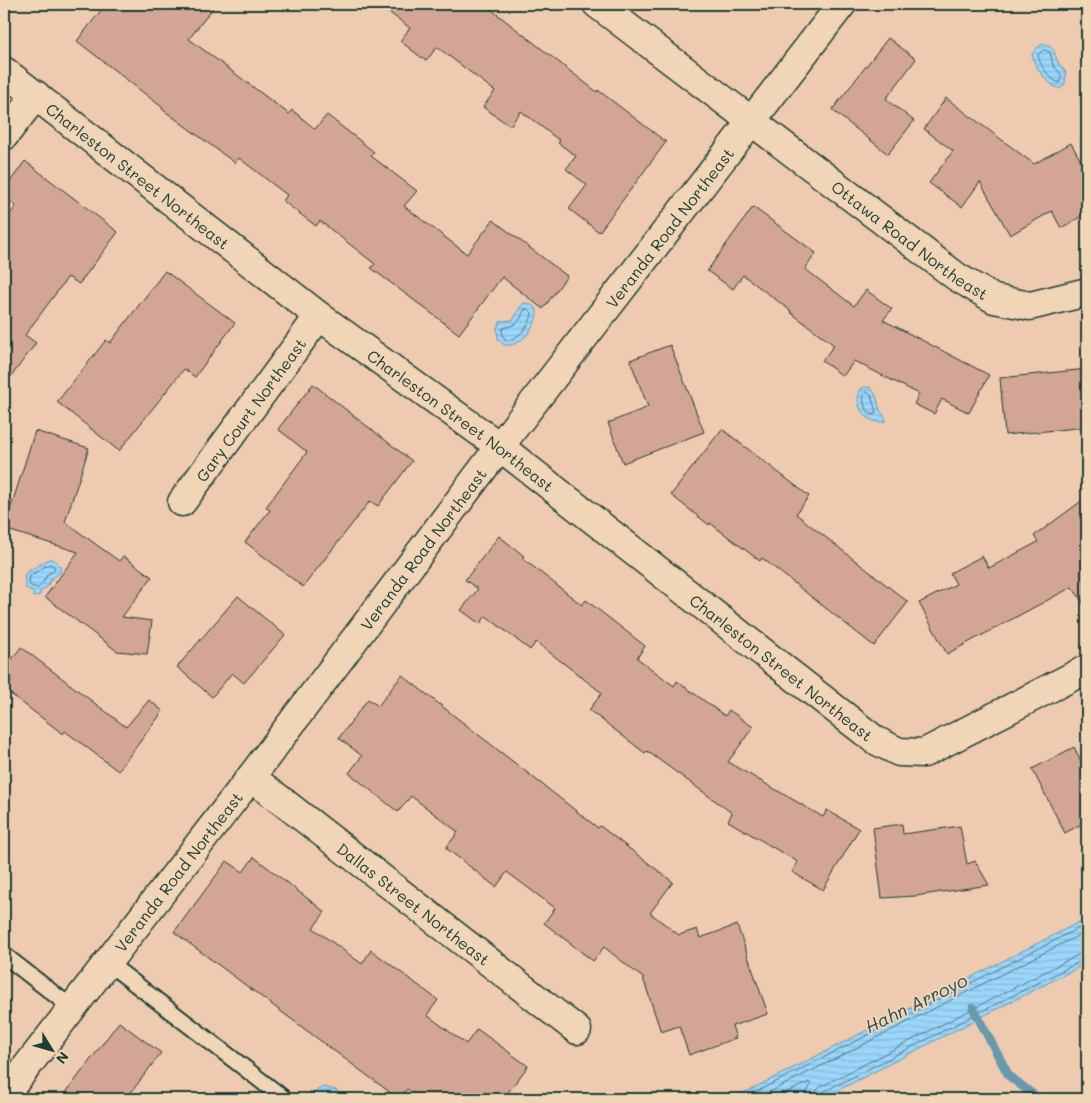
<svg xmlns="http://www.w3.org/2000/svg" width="1091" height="1103" font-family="Mali,sans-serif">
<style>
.water{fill:url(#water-rules);stroke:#6999ab}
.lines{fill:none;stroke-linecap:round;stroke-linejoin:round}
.shore{stroke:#517a84;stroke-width:1}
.stream{stroke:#6999ab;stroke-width:9}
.building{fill:#d2a594;stroke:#1f3d34}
.lane-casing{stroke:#1f3d34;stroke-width:19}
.street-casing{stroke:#1f3d34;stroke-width:31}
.lane{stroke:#f0d5b7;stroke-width:15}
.street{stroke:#f0d5b7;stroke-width:28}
.labels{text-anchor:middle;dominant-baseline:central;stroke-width:4;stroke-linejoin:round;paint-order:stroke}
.street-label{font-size:16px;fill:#1f3d34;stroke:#f0d5b7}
.water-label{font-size:18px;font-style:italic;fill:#2b4c48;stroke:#f0d5b7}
</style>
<defs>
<pattern id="water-rules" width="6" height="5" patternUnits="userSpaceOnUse" patternTransform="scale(1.25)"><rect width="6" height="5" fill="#9bd6fb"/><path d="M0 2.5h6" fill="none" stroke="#85b9d8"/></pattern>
</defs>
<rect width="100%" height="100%" fill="#eecbb0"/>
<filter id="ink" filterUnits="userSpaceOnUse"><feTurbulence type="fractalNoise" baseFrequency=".02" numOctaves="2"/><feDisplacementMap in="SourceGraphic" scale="10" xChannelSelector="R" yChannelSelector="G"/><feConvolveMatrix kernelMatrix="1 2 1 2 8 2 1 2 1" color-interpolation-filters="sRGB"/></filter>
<g filter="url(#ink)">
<g class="water">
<path d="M1043 44C1056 47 1053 52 1058 62 1059 65 1063 69 1066 72L1065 84 1060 89C1047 85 1034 67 1032 54L1038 47Z"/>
<path d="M524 303 530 304 537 309C539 325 521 348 504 345L498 339 497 327 501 321 513 320C517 314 518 308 524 303Z"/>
<path d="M869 387C877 393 877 400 880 410 882 414 885 415 886 421 868 427 850 404 862 388Z"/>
<path d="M49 559C57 560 62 564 60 573L51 579 47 587 40 592V595L33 597V592L26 588 24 576 27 572Z"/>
<path d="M1087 918V963L821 1099H722L746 1092Z"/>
<path d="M324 1087 336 1090 345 1099H311C312 1092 318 1089 324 1087Z"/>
</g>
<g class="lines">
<g class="shore">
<path d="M1044 50 1050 52C1051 56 1052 61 1053 65 1057 72 1065 73 1059 83 1051 80 1039 65 1038 55Z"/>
<path d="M525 309H528L532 313C531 325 518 340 506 340L503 336 502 329C506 326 511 327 515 324 521 321 522 314 525 309Z"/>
<path d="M866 392 871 395 876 412 874 415C866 412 862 403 864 394Z"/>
<path d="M50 564 54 566 55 570 47 575 42 584 38 588 31 586 29 583 30 576Z"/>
<path d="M739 1099 748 1096 1087 924"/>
<path d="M756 1099 1087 931"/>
<path d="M773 1099 809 1082 811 1084 807 1093 806 1099"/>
<path d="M814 1099 815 1092 820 1087 1080 954 1087 953"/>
<path d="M820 1099V1095L823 1092 1083 960 1087 959"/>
</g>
<path class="stream" d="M973 1008 1009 1076 1039 1099"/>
</g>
<g class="building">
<path d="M106 4H216L189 39 289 114 292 110 315 129 327 115 374 152 371 156 417 191 404 206 467 254 493 220 567 276 543 309 502 277 459 334 371 268 375 264 320 221 316 226 283 201 287 195 239 158 235 163 162 109 163 108 77 41Z"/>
<path d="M378 4H484L597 92 598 90 666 142 599 232 569 209 587 185 566 169 576 156 558 143 560 141 521 111 510 126 483 107 495 91 437 47 426 61 400 41 410 28Z"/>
<path d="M888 38 916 59 886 99 914 121 888 154 832 110Z"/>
<path d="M946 98 1034 164 1071 143 1087 172V213L1061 228 1052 211 1010 235 980 182 962 207 929 183 953 151 924 129Z"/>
<path d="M25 161 118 232 79 284 68 277 25 335 36 343 4 386V223L16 206 4 197V190Z"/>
<path d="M753 207 816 253 805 269 854 306 866 290 892 309 883 320 989 375 969 413 942 399 934 414 914 404 919 394 854 361 843 376 822 361 834 345 790 312 791 311 743 275 733 289 707 271Z"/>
<path d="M165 271 235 323 195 377 184 369 119 451 57 402 106 340 110 343Z"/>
<path d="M670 345 704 432 623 463 608 423 648 407 630 360Z"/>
<path d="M1087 369V427L1005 435 1000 378Z"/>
<path d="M313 384 412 461 378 506 370 501 303 587 245 542 270 510 266 507 307 452 278 429Z"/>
<path d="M722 429 809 496 796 514 908 602 874 646 762 558 760 561 710 523 709 525 671 495Z"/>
<path d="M35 431 89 448 65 522 119 561 123 556 152 577 122 617 152 621 147 654 117 651 45 597 78 552 4 529Z"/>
<path d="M1087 497V608L1072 587 947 654 919 603 956 584 950 573 982 556 989 568 1038 542 1034 536Z"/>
<path d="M499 536 524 556 522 558 582 605 586 600 645 646 637 658 674 686 677 681 725 716 729 710 753 727 728 762 823 817 827 810 859 829 823 890 792 872 798 862 728 821 732 813 647 751 645 753 589 710 602 693 536 642 530 650 486 616 480 624 461 610 478 589 465 580Z"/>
<path d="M238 596 285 635 244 683 232 673 212 697 177 667Z"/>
<path d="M21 647 126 727 149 700 163 711 118 771 65 731 63 734 4 689V670Z"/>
<path d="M402 675 598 828 600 826 673 882 650 913 679 935 697 929 700 938 737 925 768 1014 732 1026 736 1038 689 1055 679 1026 661 1032 643 978 604 947 593 961 544 923 555 908 507 872 496 887 446 848 458 832 411 796 398 812 349 773 362 756 339 738 368 699 378 706Z"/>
<path d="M1074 747 1087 773V821L1065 833 1032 769Z"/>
<path d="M902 824 903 834 960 826 967 864 975 861 989 885 915 896 882 898 873 828Z"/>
<path d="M254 857 325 912 313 928 362 964 371 950 438 1000 427 1015 466 1044 477 1029 528 1066 503 1099H421L407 1089 399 1099 174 932 227 861 243 872Z"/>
<path d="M119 1022 161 1053 126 1099H61Z"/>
</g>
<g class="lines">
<defs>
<g id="lane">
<path d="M4 955 72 1008"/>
<path d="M107 962 282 1097"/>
</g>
<g id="street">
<path id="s1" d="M597 4 957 277 994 299 1030 306 1087 292"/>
<path id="s2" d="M4 71 319 316 499 446 875 740 899 752 924 753 1087 669"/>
<path d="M4 136 36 95"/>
<path id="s3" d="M182 502 319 316"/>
<path id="s4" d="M251 777 577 1030"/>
<path id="s5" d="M4 1096 251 777 513 429 842 4"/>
</g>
</defs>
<use href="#lane" class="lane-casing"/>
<use href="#street" class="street-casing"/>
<use href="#lane" class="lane"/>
<use href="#street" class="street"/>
</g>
</g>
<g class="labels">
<g class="street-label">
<text stroke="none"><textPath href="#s2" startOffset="170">Charleston Street Northeast</textPath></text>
<text stroke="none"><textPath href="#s5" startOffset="1094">Veranda Road Northeast</textPath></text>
<text stroke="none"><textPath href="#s1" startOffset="392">Ottawa Road Northeast</textPath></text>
<text stroke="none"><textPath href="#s3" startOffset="115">Gary Court Northeast</textPath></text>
<text stroke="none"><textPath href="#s2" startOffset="575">Charleston Street Northeast</textPath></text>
<text stroke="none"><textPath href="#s5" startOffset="689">Veranda Road Northeast</textPath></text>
<text stroke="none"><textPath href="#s2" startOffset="980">Charleston Street Northeast</textPath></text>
<text stroke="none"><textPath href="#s5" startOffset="284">Veranda Road Northeast</textPath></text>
<text stroke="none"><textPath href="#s4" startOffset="206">Dallas Street Northeast</textPath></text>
</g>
<g class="water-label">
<text transform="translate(916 1003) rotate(-26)">Hahn Arroyo</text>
</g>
</g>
<rect width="1091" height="1103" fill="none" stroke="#f0d5b7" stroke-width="20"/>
<rect x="10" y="10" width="1071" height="1083" fill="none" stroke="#1f3d34" stroke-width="2" filter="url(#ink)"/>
<g transform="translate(52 1050) rotate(127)" stroke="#f0d5b7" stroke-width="4" paint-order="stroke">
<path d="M0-4L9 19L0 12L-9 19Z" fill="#1f3d34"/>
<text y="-8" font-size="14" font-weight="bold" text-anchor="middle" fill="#1f3d34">N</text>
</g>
</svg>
